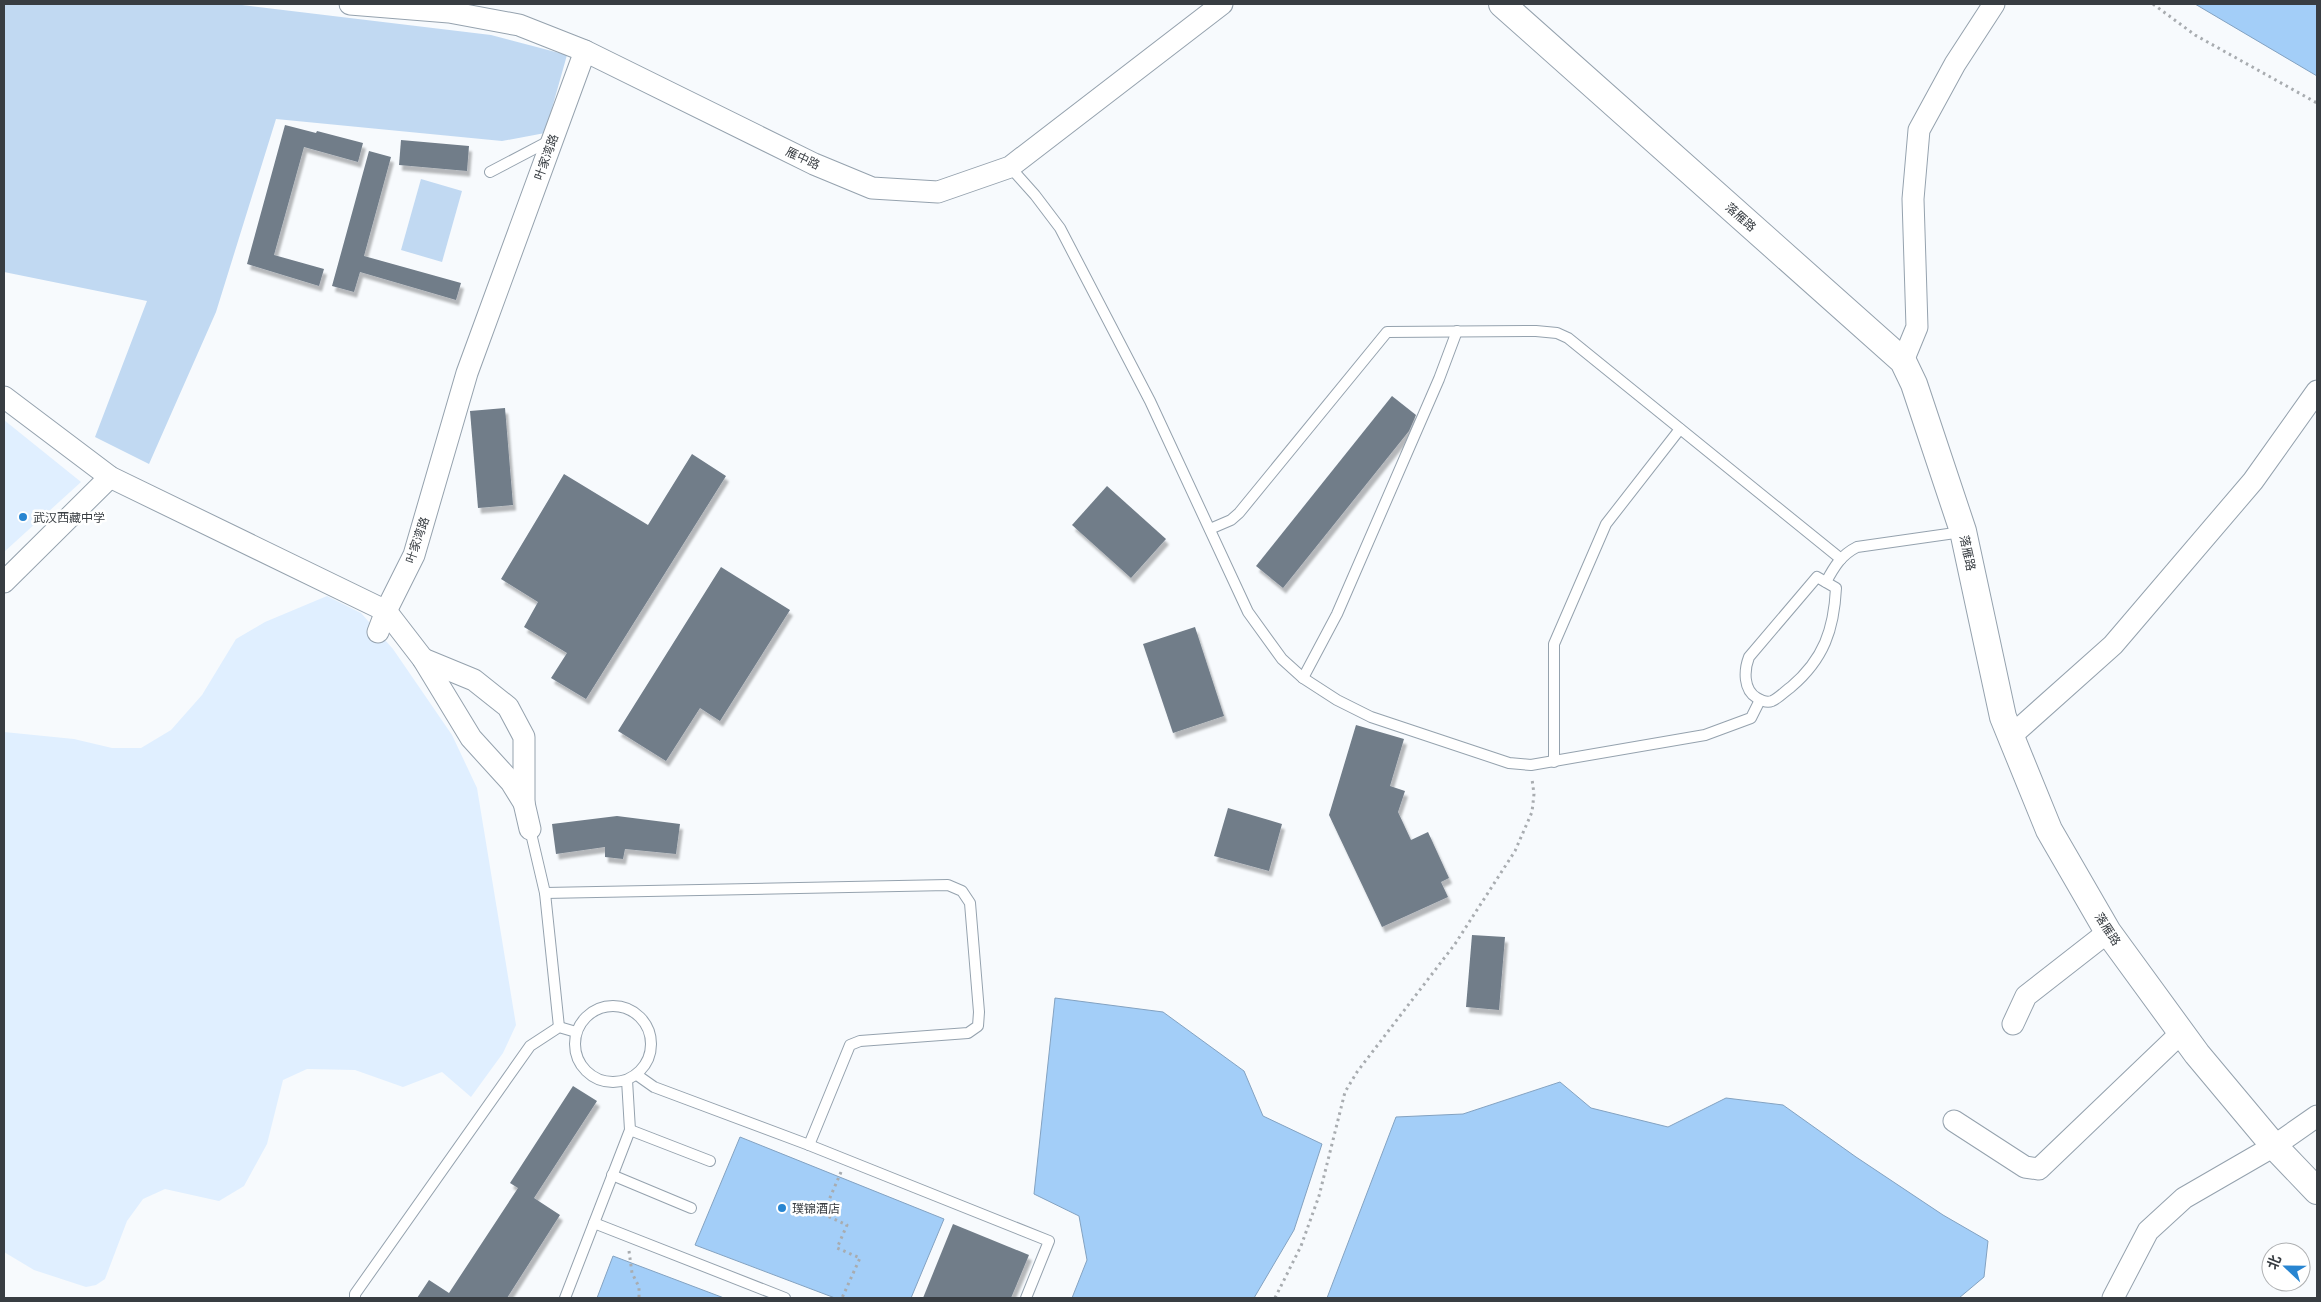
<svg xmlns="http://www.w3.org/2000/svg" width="2321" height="1302" font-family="'IBM Plex Sans','Noto Sans SC',sans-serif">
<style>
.built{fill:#e0efff}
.green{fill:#c1d9f2}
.water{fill:#a3cef8;stroke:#83a2c1}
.building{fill:#717d89;filter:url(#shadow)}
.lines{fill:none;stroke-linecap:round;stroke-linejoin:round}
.service-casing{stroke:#95a2ae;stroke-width:12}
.minor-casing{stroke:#95a2ae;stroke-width:23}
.tertiary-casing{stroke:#95a2ae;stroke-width:28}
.path{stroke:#a8acb0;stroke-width:3;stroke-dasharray:2.5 4;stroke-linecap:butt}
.service{stroke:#fff;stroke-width:10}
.minor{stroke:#fff;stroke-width:21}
.tertiary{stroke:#fff;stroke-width:26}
.poi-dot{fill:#2885d1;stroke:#fff;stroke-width:2}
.labels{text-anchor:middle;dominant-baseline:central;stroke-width:5;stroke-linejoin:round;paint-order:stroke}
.street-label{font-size:12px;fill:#383d42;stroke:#fff}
.poi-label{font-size:12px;fill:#383d42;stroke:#fff;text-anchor:start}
</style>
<defs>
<filter id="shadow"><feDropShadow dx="3" dy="5.5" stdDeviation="1" flood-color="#0004"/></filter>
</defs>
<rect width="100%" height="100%" fill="#f7fafd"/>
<g class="built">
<path d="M4 420 81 482 4 552Z"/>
<path d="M327 596 361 613 393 649 452 735 477 788 516 1025 503 1053 471 1097 442 1072 403 1087 355 1070 307 1069 283 1080 267 1144 244 1186 219 1201 165 1189 143 1199 127 1221 105 1279 96 1285 86 1287 34 1270 4 1252V732L74 739 112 748H141L171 730 202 695 236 639 265 622Z"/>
</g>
<g class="green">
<path d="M4 4H234L491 35 567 55 545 133 502 141 276 119 216 312 149 464 95 437 147 301 4 272Z"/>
<path d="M421 179 462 191 442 262 401 250Z"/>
</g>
<g class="water">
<path d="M2195 4H2317V76Z"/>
<path d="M1055 998 1163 1012 1244 1071 1263 1116 1322 1144 1294 1230 1254 1298H1072L1087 1260 1079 1216 1034 1194Z"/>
<path d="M1560 1082 1591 1108 1668 1127 1726 1098 1783 1105 1856 1157 1943 1215 1988 1241 1984 1277 1959 1298H1327L1396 1117 1463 1114Z"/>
<path d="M740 1137 944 1219 911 1298H835L695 1245Z"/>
<path d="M613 1256 724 1298H597Z"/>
</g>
<g class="building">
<path d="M285 125 316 133 317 131 363 143 358 162 304 147 274 255 324 269 319 286 247 264Z"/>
<path d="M401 140 469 146 467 171 399 165Z"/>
<path d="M369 151 391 157 364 256 461 283 456 300 360 272 354 292 332 286Z"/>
<path d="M1392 396 1416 415 1409 431 1283 588 1256 566Z"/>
<path d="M505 408 513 505 478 508 470 411Z"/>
<path d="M692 454 726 476 586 699 551 678 567 653 524 627 538 602 501 579 564 474 648 525Z"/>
<path d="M1107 486 1166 539 1131 578 1072 525Z"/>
<path d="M721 567 790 610 720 721 700 708 666 761 618 731Z"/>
<path d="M1195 627 1224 716 1173 733 1143 644Z"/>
<path d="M1356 725 1404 739 1390 786 1405 791 1398 812 1411 840 1428 832 1449 878 1441 882 1448 897 1382 927 1329 815Z"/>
<path d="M1228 808 1282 824 1269 871 1214 856Z"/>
<path d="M617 816 680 824 676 854 625 849 623 859 605 857V847L556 854 552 824Z"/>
<path d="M1472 935 1505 937 1499 1010 1466 1007Z"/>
<path d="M573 1086 597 1101 534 1198 560 1215 507 1298H417L429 1280 449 1293 518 1188 510 1183Z"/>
<path d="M953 1224 1029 1255 1011 1298H923Z"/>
</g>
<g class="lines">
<defs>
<g id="service">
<path d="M1010 167 1035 195 1060 228 1150 401 1248 612 1282 659 1303 678 1337 700 1371 717 1509 763 1531 765 1705 735 1751 718 1760 700"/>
<path d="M490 172 549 141"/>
<path d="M1210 529 1231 520 1239 513 1387 332 1536 331 1557 333 1568 338 1841 559"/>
<path d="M1817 577 1836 588C1834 629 1824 659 1791 687 1785 691 1779 698 1772 701 1767 703 1762 701 1757 698 1743 690 1744 670 1749 657Z"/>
<path d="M1826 582C1834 567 1841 555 1857 547L1962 532"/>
<path d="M1303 678 1337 614 1439 379 1457 331"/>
<path d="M1554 762V644L1606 524 1680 429"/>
<path d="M530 829 545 893 559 1027"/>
<path d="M545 893 948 885 962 891 970 903 979 1012 978 1026 968 1033 860 1041 850 1045 809 1145"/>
<circle cx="613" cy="1044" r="38"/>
<path d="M637 1075 654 1087 809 1145 1049 1241 1026 1298"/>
<path d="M630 1130 710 1161"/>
<path d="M612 1175 691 1208"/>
<path d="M594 1223 785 1298"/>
<path d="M355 1298V1294L530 1046 559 1027 576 1032"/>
<path d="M565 1298 630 1130 627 1080"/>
</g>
<g id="minor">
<path d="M350 4 449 12 519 25 585 51 814 164 872 188 938 192 1010 167 1222 4"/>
<path d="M1903 361 1917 327 1913 199 1919 130 1955 64 1994 4"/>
<path d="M4 397 110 477 386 611 423 659 471 738 511 782 524 803 530 829"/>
<path d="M4 582 110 477"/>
<path d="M378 632 386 611 414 555 467 373 585 51"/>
<path d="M423 659 474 680 508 707 524 737V803"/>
<path d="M2011 736 2113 645 2253 481 2317 391"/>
<path d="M2013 1024 2026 996 2108 932"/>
<path d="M1954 1121 2025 1167 2039 1169 2181 1033"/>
<path d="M2113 1298 2148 1231 2184 1198 2274 1146 2317 1116"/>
</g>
<path id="tertiary" d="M1502 4 1903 361 1914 384 1963 531 2003 717 2049 830 2108 932 2197 1054 2274 1146 2317 1191"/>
</defs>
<use href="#service" class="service-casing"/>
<use href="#minor" class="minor-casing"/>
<use href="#tertiary" class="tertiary-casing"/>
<g class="path">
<path d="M2153 4 2195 35 2317 103"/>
<path d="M841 1172 823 1214 847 1225 837 1248 860 1258 842 1298"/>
<path d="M629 1251 632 1273 639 1287V1298"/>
<path d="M1275 1298 1301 1246 1319 1196 1345 1092 1357 1072 1455 944 1515 851 1532 812 1534 794 1532 779"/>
</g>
<use href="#service" class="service"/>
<use href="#minor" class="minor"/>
<use href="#tertiary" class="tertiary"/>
</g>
<g class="poi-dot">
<circle cx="23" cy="517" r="5"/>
<circle cx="782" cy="1208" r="5"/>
</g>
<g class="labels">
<g class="street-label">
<text transform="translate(546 157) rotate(-70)">叶家湾路</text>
<text transform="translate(803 158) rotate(25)">雁中路</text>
<text transform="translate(1741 217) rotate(42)">落雁路</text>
<text transform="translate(417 540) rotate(-71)">叶家湾路</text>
<text transform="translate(1968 553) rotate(78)">落雁路</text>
<text transform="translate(2108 929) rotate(57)">落雁路</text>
</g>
<g class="poi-label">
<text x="33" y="517">武汉西藏中学</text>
<text x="792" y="1208">璞锦酒店</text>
</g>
</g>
<rect width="2321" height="1302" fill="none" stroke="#383d42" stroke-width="10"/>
<g transform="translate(2286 1267) rotate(292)"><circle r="24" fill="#ffffff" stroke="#afb1b3"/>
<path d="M0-4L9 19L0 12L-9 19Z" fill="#2885d1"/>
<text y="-8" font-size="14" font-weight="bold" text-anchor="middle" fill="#383d42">北</text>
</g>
</svg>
